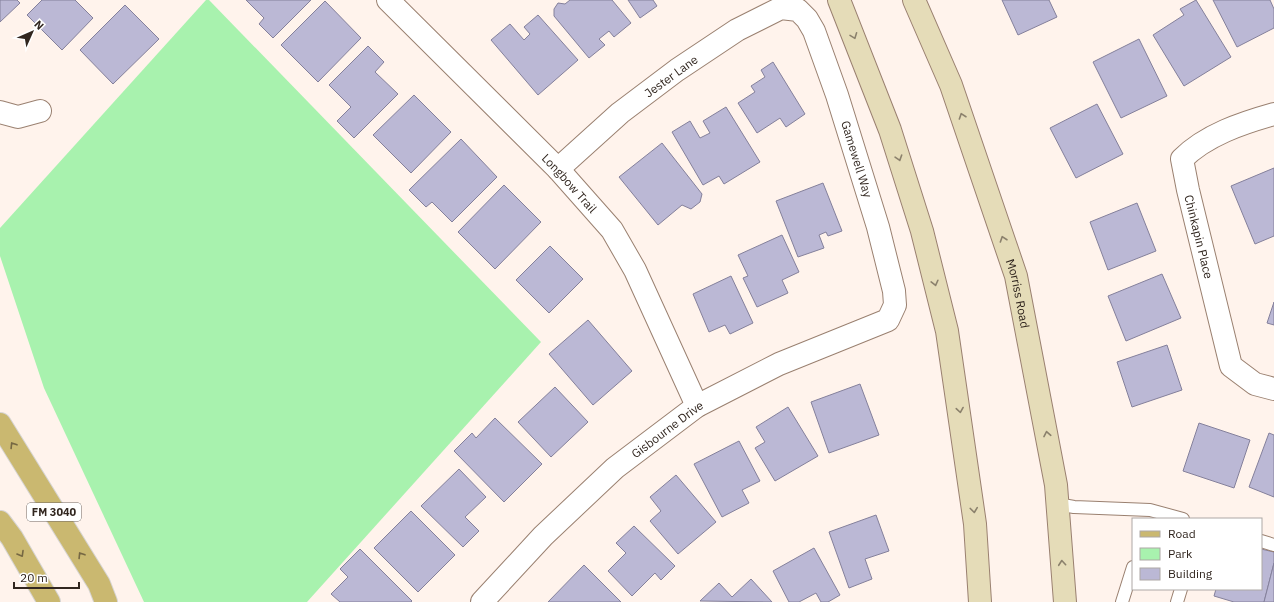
<svg xmlns="http://www.w3.org/2000/svg" width="1274" height="602" font-family="'IBM Plex Sans',sans-serif">
<style>
.green{fill:#a8f2ae}
.building{fill:#bbb8d5;stroke:#84809b}
.lines{fill:none;stroke-linecap:round;stroke-linejoin:round}
.lane-casing{stroke:#9a8070;stroke-width:14}
.street-casing{stroke:#9a8070;stroke-width:24}
.secondary-casing{stroke:#9a8070;stroke-width:24}
.primary-casing{stroke:#d6d4d2;stroke-width:24}
.lane{stroke:#fff;stroke-width:12}
.street{stroke:#fff;stroke-width:22}
.secondary{stroke:#e5dcb8;stroke-width:22}
.primary{stroke:#cab870;stroke-width:22}
.oneway{stroke:#8b816c}
.oneway2{stroke:#766843}
.labels{text-anchor:middle;dominant-baseline:central;stroke-width:3;stroke-linejoin:round;paint-order:stroke}
.shield{fill:#fff;stroke:#6f6762;stroke-width:1}
.shield-label{font-size:11px;font-weight:bold;fill:#31261f}
.street-label{font-size:12px;fill:#31261f;stroke:#fff}
</style>
<rect width="100%" height="100%" fill="#fff3ec"/>
<path class="green" d="M206 0H209L541 342 307 602H144L44 388 0 256V228Z"/>
<g class="building">
<path d="M0 0H17L20 3 0 22Z"/>
<path d="M42 0H75L93 18 62 50 27 15Z"/>
<path d="M246 0H311L273 38 259 24 264 18Z"/>
<path d="M570 0H612L631 23 614 37 609 31 599 39 605 45 589 58 554 16V9L558 3 565 4Z"/>
<path d="M628 0H653L657 6 640 18Z"/>
<path d="M1002 0H1049L1057 17 1018 35Z"/>
<path d="M1196 0 1231 57 1184 86 1153 35 1184 15 1180 9Z"/>
<path d="M1213 0H1270L1274 9V28L1237 47Z"/>
<path d="M325 1 361 38 318 82 281 45Z"/>
<path d="M125 5 159 39 113 84 80 50Z"/>
<path d="M538 15 578 60 538 95 491 40 510 24 524 40 530 34 524 27Z"/>
<path d="M1139 39 1167 96 1121 118 1093 62Z"/>
<path d="M368 46 384 62 375 72 398 94 354 138 337 121 351 107 329 85Z"/>
<path d="M773 62 805 114 786 127 780 118 757 133 738 103 755 92 751 86 765 77 761 70Z"/>
<path d="M414 95 451 132 411 173 373 135Z"/>
<path d="M1097 104 1123 154 1076 178 1050 128Z"/>
<path d="M726 107 760 162 724 184 719 176 703 185 672 132 690 121 700 138 710 133 703 121Z"/>
<path d="M461 139 497 177 452 222 432 202 426 207 409 190Z"/>
<path d="M662 143 702 194 700 202 691 209 682 205 658 225 619 177Z"/>
<path d="M1274 168V236L1255 244 1231 186Z"/>
<path d="M823 183 842 231 828 236 826 232 819 235 824 248 798 257 776 201Z"/>
<path d="M504 185 541 222 495 269 458 232Z"/>
<path d="M1137 203 1156 251 1108 270 1090 222Z"/>
<path d="M782 235 799 272 782 280 788 293 757 307 743 278 748 276 738 255Z"/>
<path d="M550 246 583 279 549 313 516 280Z"/>
<path d="M1162 274 1181 318 1126 341 1108 296Z"/>
<path d="M731 276 753 323 730 334 725 325 709 332 693 294Z"/>
<path d="M1274 302V325L1267 323Z"/>
<path d="M588 320 632 371 593 405 549 354Z"/>
<path d="M1167 345 1182 390 1132 407 1117 362Z"/>
<path d="M860 384 879 435 829 453 811 402Z"/>
<path d="M555 387 588 422 551 457 518 422Z"/>
<path d="M788 407 818 456 775 481 755 448 765 442 756 427Z"/>
<path d="M495 418 542 464 504 502 454 451 472 433 476 438Z"/>
<path d="M1199 423 1250 440 1234 488 1183 471Z"/>
<path d="M1269 433 1274 435V497L1249 487Z"/>
<path d="M739 441 760 481 742 490 749 503 722 517 694 464Z"/>
<path d="M459 469 486 497 465 517 479 531 463 547 421 506Z"/>
<path d="M676 475 716 522 678 554 650 521 661 511 650 497Z"/>
<path d="M411 511 455 555 418 592 374 548Z"/>
<path d="M876 515 889 551 865 559 872 579 849 588 829 532Z"/>
<path d="M634 526 675 566 661 580 655 573 632 596 608 571 626 553 616 543Z"/>
<path d="M814 548 840 595 828 602H821L816 593 799 602H789L773 571Z"/>
<path d="M360 549 412 601 411 602H340L331 594 348 577 340 569Z"/>
<path d="M1261 549 1274 552V563L1264 602H1234L1214 596 1216 589H1261Z"/>
<path d="M1274 563V602H1264Z"/>
<path d="M584 565 621 602H548Z"/>
<path d="M751 579 772 602 700 601 719 583 732 597Z"/>
</g>
<g class="lines">
<defs>
<g id="lane">
<path d="M1057 504 1074 507 1150 510 1183 519"/>
<path d="M1261 541 1274 545"/>
<path d="M1122 602 1133 567"/>
<path d="M1177 602 1181 589"/>
</g>
<g id="street">
<path id="s1" d="M388 0 558 169 612 230 635 270 697 406"/>
<path d="M0 112 18 117 40 111"/>
<path id="s2" d="M1274 114C1242 123 1206 135 1182 159L1188 190 1231 366 1255 384 1274 389"/>
<path id="s3" d="M482 602 543 536 615 468 697 406 779 364 888 320 895 305 894 291 878 227 837 95 814 31 807 19 798 10 781 8 737 30 677 70 620 113 558 169"/>
</g>
<g id="secondary">
<path d="M839 0 890 130 922 231 947 331 975 524 980 602"/>
<path id="s4" d="M914 0 951 85 1016 276 1056 485 1065 602"/>
</g>
<g id="primary">
<path d="M0 424 99 584 106 602"/>
<path d="M0 522 12 538 49 602"/>
</g>
</defs>
<use href="#lane" class="lane-casing"/>
<use href="#street" class="street-casing"/>
<use href="#secondary" class="secondary-casing"/>
<use href="#primary" class="primary-casing"/>
<use href="#lane" class="lane"/>
<use href="#street" class="street"/>
<use href="#secondary" class="secondary"/>
<use href="#primary" class="primary"/>
</g>
<defs><path id="oneway-chevron" d="M-2-3.5L2.5 0L-2 3.5" fill="none" stroke-width="1.6" stroke-linecap="round" stroke-linejoin="round"/></defs>
<g class="oneway">
<use href="#oneway-chevron" transform="translate(854 36) rotate(69)"/>
<use href="#oneway-chevron" transform="translate(962 116) rotate(-109)"/>
<use href="#oneway-chevron" transform="translate(899 158) rotate(72)"/>
<use href="#oneway-chevron" transform="translate(1003 239) rotate(-109)"/>
<use href="#oneway-chevron" transform="translate(935 283) rotate(76)"/>
<use href="#oneway-chevron" transform="translate(960 410) rotate(81)"/>
<use href="#oneway-chevron" transform="translate(1047 434) rotate(-101)"/>
<use href="#oneway-chevron" transform="translate(974 510) rotate(83)"/>
<use href="#oneway-chevron" transform="translate(1062 563) rotate(-95)"/>
</g>
<g class="oneway2">
<use href="#oneway-chevron" transform="translate(13 445) rotate(-122)"/>
<use href="#oneway-chevron" transform="translate(21 554) rotate(60)"/>
<use href="#oneway-chevron" transform="translate(81 555) rotate(-122)"/>
</g>
<g class="labels">
<rect class="shield" x="27" y="503" width="54" height="18" rx="3"/>
<g class="shield-label">
<text x="54" y="512">FM 3040</text>
</g>
<g class="street-label">
<text transform="translate(671 76) rotate(-36)">Jester Lane</text>
<text transform="translate(857 159) rotate(73)">Gamewell Way</text>
<text stroke="none"><textPath href="#s1" startOffset="258">Longbow Trail</textPath></text>
<text stroke="none"><textPath href="#s2" startOffset="183">Chinkapin Place</textPath></text>
<text stroke="none"><textPath href="#s4" startOffset="312">Morriss Road</textPath></text>
<text stroke="none"><textPath href="#s3" startOffset="254">Gisbourne Drive</textPath></text>
</g>
</g>
<rect x="1132" y="518" width="130" height="72" fill="#ffffff" stroke="#ada8a5"/>
<rect x="1140" y="531" width="20" height="6" fill="#cab870" stroke="#ada8a5"/>
<text x="1168" y="538" font-size="12" fill="#31261f">Road</text>
<rect x="1140" y="548" width="20" height="12" fill="#a8f2ae" stroke="#ada8a5"/>
<text x="1168" y="558" font-size="12" fill="#31261f">Park</text>
<rect x="1140" y="568" width="20" height="12" fill="#bbb8d5" stroke="#ada8a5"/>
<text x="1168" y="578" font-size="12" fill="#31261f">Building</text>
<g transform="translate(32 32) rotate(45)" stroke="#ffffff" stroke-width="3" paint-order="stroke">
<path d="M0-3L7 15L0 10L-7 15Z" fill="#31261f"/>
<text y="-6" font-size="11" font-weight="bold" text-anchor="middle" fill="#31261f">N</text>
</g>
<path d="M14 582v6h65v-6" fill="none" stroke="#31261f" stroke-width="2"/>
<text x="20" y="582" font-size="12" fill="#31261f" stroke="#ffffff" stroke-width="3" paint-order="stroke">20 m</text>
</svg>
